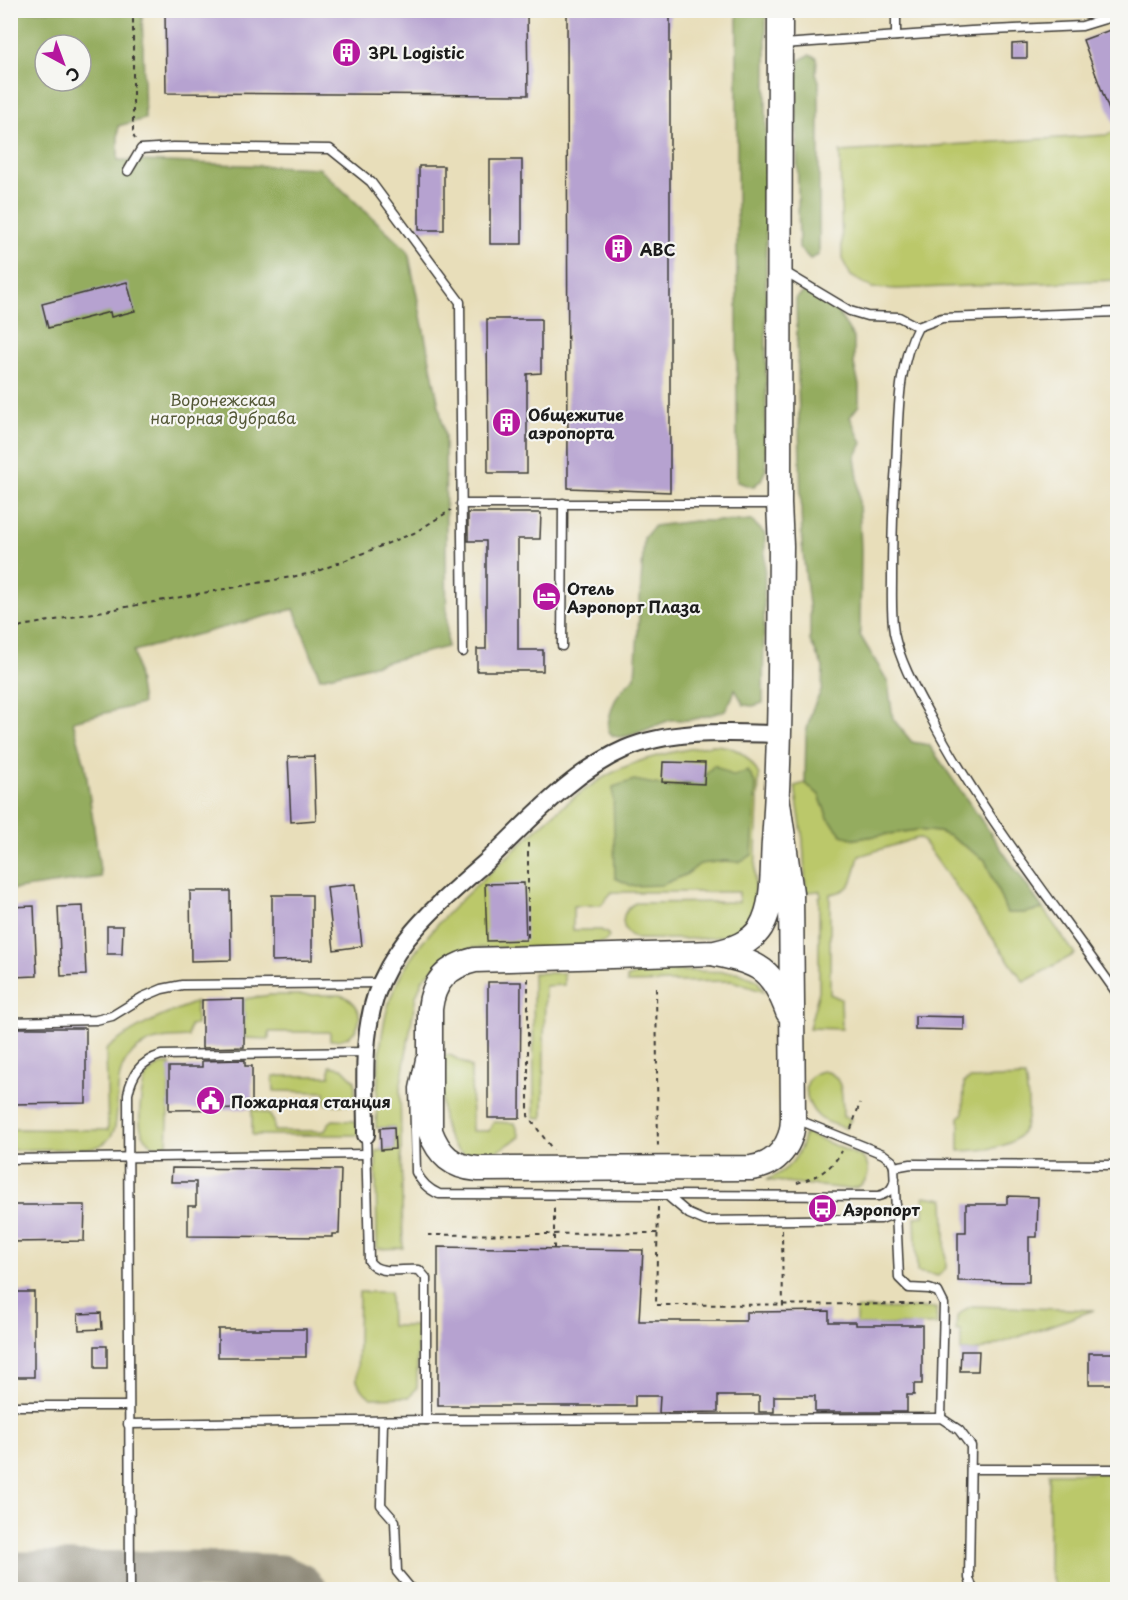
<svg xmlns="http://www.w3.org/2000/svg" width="1128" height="1600" font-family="'Playpen Sans',sans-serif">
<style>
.green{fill:#bbc86a;stroke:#6c7243;stroke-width:1.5}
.forest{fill:#94ac5e;stroke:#58643d;stroke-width:1.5;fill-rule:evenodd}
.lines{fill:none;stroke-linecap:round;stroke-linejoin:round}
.taxiway{stroke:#827d6b;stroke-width:39}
.building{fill:#b6a2d0}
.service-casing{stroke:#3b3934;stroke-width:11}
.minor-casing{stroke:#3b3934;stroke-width:20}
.secondary-casing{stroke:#3b3934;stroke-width:27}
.path{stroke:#3b3934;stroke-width:2;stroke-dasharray:4.5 4.5;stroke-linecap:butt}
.service{stroke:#fff;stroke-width:8}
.minor{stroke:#fff;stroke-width:16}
.secondary{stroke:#fff;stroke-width:24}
.labels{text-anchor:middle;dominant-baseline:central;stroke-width:4.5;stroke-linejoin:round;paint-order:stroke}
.poi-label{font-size:16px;font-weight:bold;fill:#1c1c1c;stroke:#f6f6f2;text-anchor:start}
.park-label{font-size:16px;fill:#545837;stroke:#f6f6f2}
</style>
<rect width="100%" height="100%" fill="#f6f6f2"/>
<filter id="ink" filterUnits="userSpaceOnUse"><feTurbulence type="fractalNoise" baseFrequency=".0167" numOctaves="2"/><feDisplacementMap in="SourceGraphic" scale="12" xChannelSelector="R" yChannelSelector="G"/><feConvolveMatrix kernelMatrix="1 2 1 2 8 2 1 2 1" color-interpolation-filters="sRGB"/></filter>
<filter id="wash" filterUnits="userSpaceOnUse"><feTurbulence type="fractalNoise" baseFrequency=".008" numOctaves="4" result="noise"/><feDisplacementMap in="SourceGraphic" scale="24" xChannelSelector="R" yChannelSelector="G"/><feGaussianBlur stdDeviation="1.35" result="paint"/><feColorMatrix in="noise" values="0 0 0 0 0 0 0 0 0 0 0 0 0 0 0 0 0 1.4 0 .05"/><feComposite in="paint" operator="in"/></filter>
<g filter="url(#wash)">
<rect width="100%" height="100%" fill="#e8deba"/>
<g class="green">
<path d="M1117 130V280L897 289 872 288 851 276 842 259 840 152 1107 135Z"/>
<path d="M712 745C735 745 749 755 759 775L754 904C744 939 716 938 685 939 669 939 653 939 637 939 620 932 618 913 635 903L739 902V892H612L601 905 573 906V930H601L608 934 609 937 604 942 575 947 472 948 445 958 423 979 416 996 400 1089 403 1248 377 1249 376 1151 395 1149 394 1127 376 1128C378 1085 377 1038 391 997 413 939 465 896 509 855 540 826 571 796 608 775 641 757 675 751 712 745Z"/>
<path d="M805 783 819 795 828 818 855 839 917 830 939 832 949 836 985 860 1007 913H1023L1043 909 1075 954 1024 982 923 841 919 838 914 839 859 856C853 877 855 891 830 894V994L841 999 842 1029 809 1028 819 991V897L821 896 820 891 807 892 806 891 803 840 795 786Z"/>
<path d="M737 972 757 980 764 992 732 981 627 983V978C644 967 714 972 737 972Z"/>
<path d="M533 973H564V985L545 986 543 1118 534 1117Z"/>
<path d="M270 995H340C371 1004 363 1043 330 1040V1032H269V1039L244 1038V999Z"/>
<path d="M196 1002V1025H190L188 1037C174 1038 159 1037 146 1044 92 1070 141 1136 93 1148L11 1150V1129L108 1130 106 1050C132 1027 165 1015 196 1002Z"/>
<path d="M442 1055H450L471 1067 472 1131H489L493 1122 515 1123 520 1137C511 1142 502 1150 492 1153 484 1156 477 1157 469 1155 433 1147 443 1084 442 1055Z"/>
<path d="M163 1064H170L167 1148C137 1146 138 1121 141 1098 142 1091 143 1082 147 1075 151 1070 157 1067 163 1064Z"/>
<path d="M330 1066 342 1068 355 1081V1100L349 1105 326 1104 325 1092 274 1091 273 1076H330Z"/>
<path d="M823 1071C845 1074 842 1099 843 1117L851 1119 846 1128C837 1125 826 1123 819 1117 804 1104 799 1075 823 1071Z"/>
<path d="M1025 1077C1036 1140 1018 1149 959 1151V1117L963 1114 964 1082 970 1079Z"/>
<path d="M252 1109 269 1114 274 1122V1131H325L328 1124 333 1120 353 1121 357 1125 359 1135H252Z"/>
<path d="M805 1133 862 1157C875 1171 866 1188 848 1189L766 1180C789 1171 800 1156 805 1133Z"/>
<path d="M924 1196 944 1199 946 1268 938 1276 917 1272 915 1217 924 1216Z"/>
<path d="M359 1292H390L391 1326H417V1387L410 1397 371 1398 361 1389 357 1381Z"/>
<path d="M972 1306 1094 1310 979 1351H961V1331H956L957 1317 964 1310Z"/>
<path d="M936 1308 937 1325H856V1309Z"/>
<path d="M1049 1473H1117V1589H1055L1049 1566Z"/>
</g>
<g class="forest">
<path d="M10 11H142L145 119 118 126V160L319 168 408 251 445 436 447 647 320 678 294 609 134 651 142 704 73 721 85 765 101 877 11 890ZM45 45H81V81H45Z"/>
<path d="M737 11H766V469L761 480 753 487 737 482Z"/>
<path d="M809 55 817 58 816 74 819 81V255L810 259 799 248 796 85 800 60Z"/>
<path d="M805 291 837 311 854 338V364L859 385V405L850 417 862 443 855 458 858 478 861 550 860 635 888 682 893 719 912 742 929 745 1043 909 1023 913H1007L985 860 949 836 939 832 917 830 855 839 842 835 828 818 819 795 805 783 806 733 812 710 822 689 823 667 810 641V614L802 544 796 298Z"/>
<path d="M695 521H752L765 534 763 703 753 706 744 705 735 689 732 698 725 711C713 714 701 718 689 720 683 721 677 719 671 720 658 722 597 760 610 715 615 696 621 689 635 677L644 538 654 526Z"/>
<path d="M714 765 733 776 748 771 756 784 752 855 739 862 724 861 700 864 687 874 662 885 632 886 615 878 613 787 634 780 670 787 700 781Z"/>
</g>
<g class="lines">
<path class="taxiway" d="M10 1571 200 1570 282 1574 301 1583 308 1590"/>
</g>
<g id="blocks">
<g class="building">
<path d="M165 10H527L528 95 166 93Z"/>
<path d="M567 10H670V492L568 488Z"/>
<path d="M1118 27V128L1116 129 1083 40Z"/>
<path d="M1027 43V58H1012V44Z"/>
<rect x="490" y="160" width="32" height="84"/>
<rect x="419" y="166" width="25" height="64"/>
<path d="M127 282 135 311 111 317 110 312 48 328 42 304Z"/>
<path d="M487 319H541V373L527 374V473H488Z"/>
<path d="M468 513H541L540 539H518V650H543V671H477V649H486V541H468Z"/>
<path d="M314 756 316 820 291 822 288 757Z"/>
<path d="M663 762 705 763 704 784 662 782Z"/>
<path d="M524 883 526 940 487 941 485 884Z"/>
<path d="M355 884 362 946 334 950 327 887Z"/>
<path d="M190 891H230L231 960 191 961Z"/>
<path d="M272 895H312V960L272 961Z"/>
<path d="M34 906 37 976 12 977 10 907Z"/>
<path d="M83 906 86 975 61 976 58 907Z"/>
<path d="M107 926H123L122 954H107Z"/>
<path d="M488 982H521L520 1118H488Z"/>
<path d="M244 999V1047L202 1048V1000Z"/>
<path d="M915 1016 964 1017V1030L915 1029Z"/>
<path d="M10 1028H86V1103L10 1104Z"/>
<path d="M245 1060V1066H252V1109L169 1110V1067H202V1061Z"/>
<path d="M394 1127 395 1149 381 1150 380 1128Z"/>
<path d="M172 1168 341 1170 339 1234H332V1237L188 1236V1206H196V1182H171Z"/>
<path d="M1007 1196 1038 1197 1037 1237H1029V1282L958 1281V1232H966V1204H1007Z"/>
<path d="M10 1205H85L84 1241 10 1242Z"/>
<path d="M438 1247 643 1250 639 1321H746V1312L829 1311V1322H856V1325H922V1384H914V1395H907V1412H815V1396H774V1412H759V1396H718V1412L659 1413 660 1396H635V1406H438Z"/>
<rect x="10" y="1292" width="24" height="85"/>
<path d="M101 1313 102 1329 79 1330 78 1314Z"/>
<rect x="218" y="1329" width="88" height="28"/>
<rect x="95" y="1346" width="12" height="22"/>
<path d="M961 1351H979L978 1371H960Z"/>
<rect x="1089" y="1353" width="29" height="31"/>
</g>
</g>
</g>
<g filter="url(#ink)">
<use href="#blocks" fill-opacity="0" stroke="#3b3934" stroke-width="1.5"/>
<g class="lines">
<defs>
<g id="service">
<path d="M896 10V36"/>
<path d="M783 44 971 31 1082 26 1118 15"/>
<path d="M128 171 141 149 173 147 330 149 371 182 460 302 463 652"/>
<path d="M783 271 850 311 867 316 899 317 918 327"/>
<path d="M1118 312 942 318 918 327C896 368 899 419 896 465 893 502 892 540 892 578 892 596 891 615 894 633 900 662 916 690 930 716 982 815 1054 903 1118 995"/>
<path d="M461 504H776"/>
<path d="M562 646 563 503"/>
<path d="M10 1022 96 1020 112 1016 143 997 162 989 182 985 380 983"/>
<path d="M420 1059 414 1088 416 1172C422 1183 428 1189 439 1194L878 1196C888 1194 893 1189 895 1179"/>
<path d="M796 1119 883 1154 892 1161 894 1167 899 1278 909 1288 929 1289 938 1292 944 1304 941 1418"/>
<path d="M366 1135 369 1261C378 1276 403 1268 419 1270L426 1278V1420"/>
<path d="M10 1159 366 1154"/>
<path d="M894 1167 911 1164 1118 1165"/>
<path d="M669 1197 689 1214 705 1221 881 1219 891 1215 896 1205"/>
<path d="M10 1406H128"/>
<path d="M383 1421 381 1505 395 1521 397 1572 412 1590"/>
<path d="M128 1424 426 1420 941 1418 959 1430 971 1446 969 1578 973 1590"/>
<path d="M971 1469H1118"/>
<path d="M130 1590 128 1094C132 1074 141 1061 161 1055L366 1052"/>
</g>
<path id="minor" d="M366 1135C366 1088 361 1040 376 995 383 975 394 956 407 939 430 910 460 885 488 860 530 820 572 772 625 749 671 729 730 733 778 734"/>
<g id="secondary">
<path d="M777 796 791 893 793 1118C793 1144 777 1165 751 1168L478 1169C452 1167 439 1155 430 1131V1009C433 981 448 966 475 960L715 953C733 949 751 943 761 927 775 903 772 869 774 842 781 744 780 644 781 546L779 504 780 10"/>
<path d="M716 954C760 963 772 969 788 1012"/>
</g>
</defs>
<use href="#service" class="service-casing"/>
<use href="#minor" class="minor-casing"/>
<use href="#secondary" class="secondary-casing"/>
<g class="path">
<path d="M133 10V135L135 139"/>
<path d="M10 630 22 626 313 573 414 533 451 510"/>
<path d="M528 843V939"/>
<path d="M528 978V1116L553 1150"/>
<path d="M656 988 658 1150"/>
<path d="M851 1129 860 1103"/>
<path d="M797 1183C817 1177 831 1170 842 1151"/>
<path d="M658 1207 656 1305 930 1304"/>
<path d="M782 1230 783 1312"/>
<path d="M428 1235 658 1233"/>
<path d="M554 1249V1206"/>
</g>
<use href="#service" class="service"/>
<use href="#minor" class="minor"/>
<use href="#secondary" class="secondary"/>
</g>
</g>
<defs>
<symbol id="building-disc" viewBox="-11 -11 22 22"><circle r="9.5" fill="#b5179e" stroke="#f6f6f2"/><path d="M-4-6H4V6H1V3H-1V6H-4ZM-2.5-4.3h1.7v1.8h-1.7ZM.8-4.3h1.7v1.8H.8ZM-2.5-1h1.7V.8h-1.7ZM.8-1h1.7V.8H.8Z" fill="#fff"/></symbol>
<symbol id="hotel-disc" viewBox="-11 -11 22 22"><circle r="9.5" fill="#b5179e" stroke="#f6f6f2"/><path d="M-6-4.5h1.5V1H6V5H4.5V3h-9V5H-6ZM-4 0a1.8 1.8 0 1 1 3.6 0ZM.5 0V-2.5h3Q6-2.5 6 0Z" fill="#fff"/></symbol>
<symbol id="civic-disc" viewBox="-11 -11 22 22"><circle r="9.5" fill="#b5179e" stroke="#f6f6f2"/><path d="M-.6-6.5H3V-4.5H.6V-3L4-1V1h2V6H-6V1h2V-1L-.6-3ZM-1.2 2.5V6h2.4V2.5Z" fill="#fff"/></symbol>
<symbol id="bus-disc" viewBox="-11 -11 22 22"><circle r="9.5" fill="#b5179e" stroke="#f6f6f2"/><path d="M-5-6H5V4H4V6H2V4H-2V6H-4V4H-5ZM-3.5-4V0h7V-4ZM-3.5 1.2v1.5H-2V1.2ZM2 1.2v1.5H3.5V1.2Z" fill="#fff"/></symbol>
</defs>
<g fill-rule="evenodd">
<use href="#building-disc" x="330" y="36" width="33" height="33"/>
<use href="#building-disc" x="602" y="232" width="33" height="33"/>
<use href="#building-disc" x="490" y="406" width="33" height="33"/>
<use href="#hotel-disc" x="530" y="580" width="33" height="33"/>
<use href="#civic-disc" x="194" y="1084" width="33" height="33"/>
<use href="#bus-disc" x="806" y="1192" width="33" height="33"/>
</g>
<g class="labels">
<g class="poi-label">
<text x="368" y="52">3PL Logistic</text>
<text x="640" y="249">ABC</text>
<text x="528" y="414">Общежитие<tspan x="528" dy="18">аэропорта</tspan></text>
<text x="567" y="588">Отель<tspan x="567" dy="18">Аэропорт Плаза</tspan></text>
<text x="231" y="1101">Пожарная станция</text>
<text x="843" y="1209">Аэропорт</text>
</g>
<g class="park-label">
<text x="223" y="399">Воронежская<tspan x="223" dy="18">нагорная дубрава</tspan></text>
</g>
</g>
<rect width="1128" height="1600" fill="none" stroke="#f6f6f2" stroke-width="36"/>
<g transform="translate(63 63) rotate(139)"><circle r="28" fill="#f6f6f2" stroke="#9f9f9c" stroke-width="1.5"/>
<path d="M0-4.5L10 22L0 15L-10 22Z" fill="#b5179e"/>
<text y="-9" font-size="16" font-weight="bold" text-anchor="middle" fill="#1c1c1c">С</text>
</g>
</svg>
